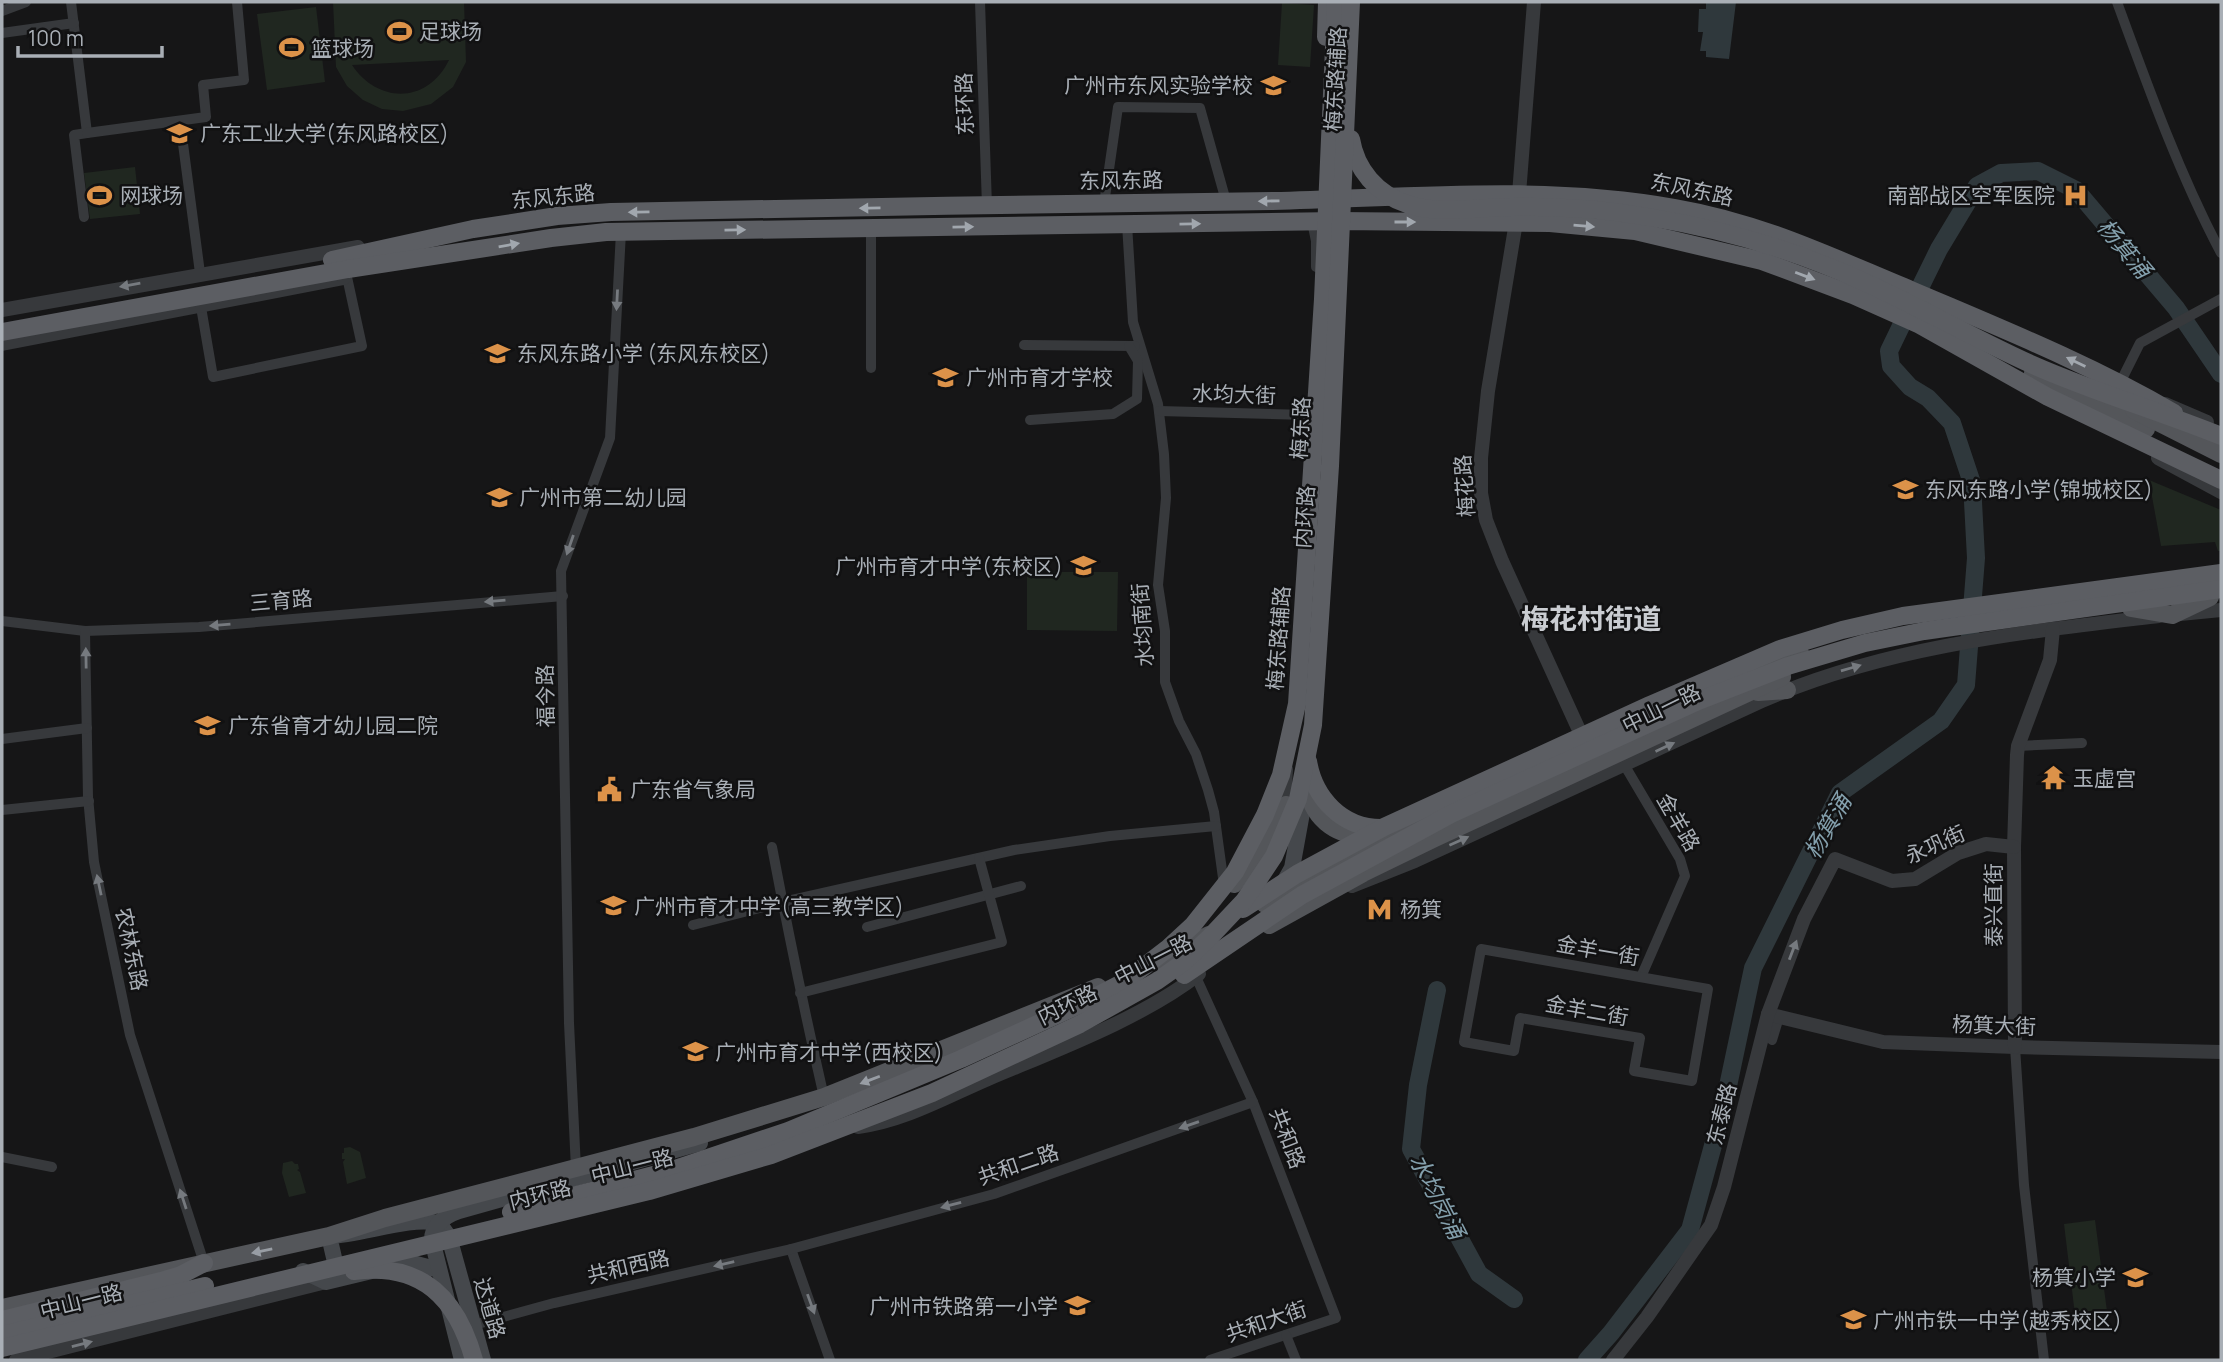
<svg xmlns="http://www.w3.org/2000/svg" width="2223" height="1362" font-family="Manrope,'Noto Sans SC',sans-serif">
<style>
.green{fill:#202720;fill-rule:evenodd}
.water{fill:#2f383c}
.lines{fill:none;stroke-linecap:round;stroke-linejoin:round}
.river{stroke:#2f383c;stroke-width:18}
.minor{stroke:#37393c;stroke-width:10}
.tertiary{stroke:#37393c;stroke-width:14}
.secondary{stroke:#45484c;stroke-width:16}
.primary{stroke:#54565a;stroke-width:18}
.trunk{stroke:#5c5e63;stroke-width:18}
.trunk-bridge{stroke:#5c5e63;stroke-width:18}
.oneway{fill:#a1a7ae}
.oneway2{fill:#767a7f}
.oneway3{fill:#989da4}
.labels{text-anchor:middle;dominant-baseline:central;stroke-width:5;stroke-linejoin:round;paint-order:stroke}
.poi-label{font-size:21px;fill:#a9afb6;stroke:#111112;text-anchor:start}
.street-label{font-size:21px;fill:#a9afb6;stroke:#111112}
.water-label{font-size:23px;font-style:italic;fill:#84a0ad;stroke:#111112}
.district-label{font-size:28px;font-weight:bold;fill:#cacdd2;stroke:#111112}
</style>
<rect width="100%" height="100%" fill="#161617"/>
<g class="green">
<path d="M333 2H464L466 62 453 87 431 104 403 111 382 109 363 100 347 86 336 67ZM449 60C428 104 378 104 352 65Z"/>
<path d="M1282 3 1314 5 1310 67 1278 65Z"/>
<path d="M316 7 325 82 267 90 257 14Z"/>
<path d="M135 167 140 214 90 219 84 173Z"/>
<path d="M2149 480 2221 510V551H2218L2215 542 2161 546Z"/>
<path d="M1027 572H1118L1117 631 1027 630Z"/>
<path d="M350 1147 360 1152 366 1178 347 1184 343 1162 345 1159H342V1153H344V1148Z"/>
<path d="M292 1161 295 1164H298L299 1169 297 1170 300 1172 306 1193 289 1197 282 1173 283 1163Z"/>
<path d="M2095 1220 2108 1319 2076 1323 2064 1224Z"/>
</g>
<path class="water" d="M1706 2H1736L1729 59 1706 57V51H1700L1703 32H1698L1699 9H1706Z"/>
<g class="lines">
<g class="river">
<path d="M1912 304 1939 249 1977 186 2001 173 2038 171 2076 190 2176 308 2221 374"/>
<path d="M1437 990 1418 1085 1411 1149 1479 1274 1514 1299"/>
<path d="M1587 1360 1611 1333 1690 1230 1724 1105 1753 968 1840 793 1941 721 1966 685 1976 558 1972 483 1952 423 1928 398 1910 387 1891 366 1889 351 1902 324"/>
</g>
<g class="minor">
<path d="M71 2 87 133 74 135 84 217"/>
<path d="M980 2 987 206"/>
<path d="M2117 2C2148 87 2179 173 2221 253"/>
<path d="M2 11 26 2"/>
<path d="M2 33 74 23"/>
<path d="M180 121 200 273"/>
<path d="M87 133 206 117 203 85 244 80 237 2"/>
<path d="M1104 204 1118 107 1200 108 1226 201"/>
<path d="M1312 222 1316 241V267"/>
<path d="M1127 224 1133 322 1158 404 1164 454 1166 498 1158 585 1165 631V682L1179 721 1196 754 1208 790 1214 812 1224 885"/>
<path d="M201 307 213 377 362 346 347 277"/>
<path d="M1024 345 1135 346"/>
<path d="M871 368V228"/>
<path d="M2120 383 2140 343 2221 299"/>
<path d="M1159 411 1308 415"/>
<path d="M1030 420 1113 414 1137 399 1138 361 1129 346"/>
<path d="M2 621 85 631 199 627 563 596"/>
<path d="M85 631 88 797 94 862 130 1035 204 1263"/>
<path d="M2 739 87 728"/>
<path d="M2018 746 2082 743"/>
<path d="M1625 766 1680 859 1685 876 1641 977"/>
<path d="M1286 805 1288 769"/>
<path d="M2 810 89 801"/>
<path d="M772 847C788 931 805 1014 824 1097"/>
<path d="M693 925 783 902 1014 850 1110 836 1216 826"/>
<path d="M867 927 1021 886"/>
<path d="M1481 949 1708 989 1692 1081 1634 1071 1640 1038 1520 1018 1514 1051 1464 1042Z"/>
<path d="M1196 977 1253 1102 1336 1318 1210 1360"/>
<path d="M800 993 1002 942 979 858"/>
<path d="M1772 1040 1779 1017"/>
<path d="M2015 1047 2024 1185 2044 1360"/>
<path d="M2 1157 52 1167"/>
<path d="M576 1169 569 1023 561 571 610 438 621 232"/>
<path d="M791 1249 830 1360"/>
<path d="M474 1325 554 1303 791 1249 994 1194 1253 1102"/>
<path d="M1286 1335 1296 1360"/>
</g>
<g class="tertiary">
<path d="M1519 194 1534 2"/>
<path d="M1516 222 1488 391 1481 458V493L1486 520 1502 561 1579 730"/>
<path d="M2 310 358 247"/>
<path d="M2 344 344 278"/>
<path d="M2165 404 2207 422"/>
<path d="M2158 458 2221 492"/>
<path d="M2180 614 2221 610"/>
<path d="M1352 886 1415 861 1762 701C1887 646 2025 632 2159 616"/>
<path d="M1768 1014 1883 1042 2015 1047 2221 1052"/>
<path d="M2015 1047 2014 847 2017 755 2018 746 2050 660 2053 629"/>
<path d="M858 1127C904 1121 946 1097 988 1079 1054 1051 1143 1018 1199 974"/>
<path d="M16 1360 326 1282"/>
<path d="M1613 1360 1647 1317 1711 1225 1724 1187 1768 1014 1804 919 1835 859 1892 881 1915 879 1958 853 1986 844 2014 847"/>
</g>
<g class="secondary">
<path d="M1283 884 1292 868 1306 791"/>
<path d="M335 1262 329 1236C363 1235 408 1216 439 1223L449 1237 483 1360"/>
<path d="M303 1271 326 1282 409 1262 439 1270"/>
<path d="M462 1360 432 1240C432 1224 445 1216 459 1211L700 1143"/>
</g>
<g class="primary">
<path d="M2033 373 2146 429"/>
<path d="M2134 410 2221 454"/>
<path d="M2131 608 2172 615 2210 597"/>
<path d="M1747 672 1800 653"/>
<path d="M1758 692 1787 690"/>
<path d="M1307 787C1314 822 1339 838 1374 836"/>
<path d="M1234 884 1261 848 1286 805"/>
<path d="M1265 904 1376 842 1432 816"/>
<path d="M1269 925 1363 873 1435 838 1782 677"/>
<path d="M1156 962 1209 935"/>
<path d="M2 1308 329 1236 385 1218 694 1137 824 1097 1098 987"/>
</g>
<g class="trunk">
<path d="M1326 37 1327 2"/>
<path d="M332 260 473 229 557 216 611 212C832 207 1052 204 1273 201 1407 198 1543 184 1675 208 1762 223 1831 257 1911 290 2000 328 2090 364 2174 413"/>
<path d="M2 332 348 269 551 238 606 232 1337 221 1550 223 1635 231 1762 261 1853 295 1918 324 2048 397 2221 480"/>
<path d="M2 1320 161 1281 181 1275 204 1263"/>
</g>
<g class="trunk-bridge">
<path d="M1351 139C1356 170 1377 194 1407 204 1435 215 1481 207 1512 207 1560 206 1608 210 1654 218 1726 230 1796 251 1862 281 1920 307 1975 339 2033 365 2094 392 2159 411 2221 436"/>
<path d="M1308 761C1314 798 1342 828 1381 828"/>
<path d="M1243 909 1297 874 1384 827 1650 705 1780 649 1842 630 1903 616 2221 573"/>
<path d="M1184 975 1302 895 1451 814 1698 701 1788 666 1865 643 1924 631 2221 589"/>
<path d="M511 1212 669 1171 788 1131 961 1059 1081 1004 1124 982 1167 949 1193 925 1235 872 1265 815 1281 775 1297 704 1323 299 1336 2"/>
<path d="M354 1271C422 1262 457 1298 474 1360"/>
<path d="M2 1335 205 1286"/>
<path d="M2 1348 649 1191 771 1155 932 1093 1080 1024 1157 981 1184 962 1211 936 1244 901 1274 856 1298 799 1313 725 1330 466 1351 2"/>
</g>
</g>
<defs><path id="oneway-solid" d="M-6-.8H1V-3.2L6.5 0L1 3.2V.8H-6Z" transform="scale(1.75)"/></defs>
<g class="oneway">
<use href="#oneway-solid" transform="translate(1269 201) rotate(179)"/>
<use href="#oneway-solid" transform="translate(870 208) rotate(179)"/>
<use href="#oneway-solid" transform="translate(639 212) rotate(179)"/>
<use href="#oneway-solid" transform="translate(1405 222)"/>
<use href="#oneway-solid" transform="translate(1190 224) rotate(-1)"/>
<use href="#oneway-solid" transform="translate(1584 226) rotate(5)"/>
<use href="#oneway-solid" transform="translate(963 227) rotate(-1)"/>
<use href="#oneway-solid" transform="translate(735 230) rotate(-1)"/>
<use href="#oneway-solid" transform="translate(509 245) rotate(-10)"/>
<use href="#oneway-solid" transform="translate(1805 276) rotate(21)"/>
<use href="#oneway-solid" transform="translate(2076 362) rotate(-154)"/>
</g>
<g class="oneway2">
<use href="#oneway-solid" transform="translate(130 285) rotate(170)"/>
<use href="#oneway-solid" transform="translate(617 300) rotate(93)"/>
<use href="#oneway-solid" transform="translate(570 545) rotate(109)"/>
<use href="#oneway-solid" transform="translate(495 601) rotate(175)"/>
<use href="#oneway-solid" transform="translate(220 625) rotate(175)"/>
<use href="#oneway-solid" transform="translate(86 658) rotate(-91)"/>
<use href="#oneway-solid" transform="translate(1851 668) rotate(-16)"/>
<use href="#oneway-solid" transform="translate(1665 747) rotate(-25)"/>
<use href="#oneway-solid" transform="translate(1459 841) rotate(-24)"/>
<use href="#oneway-solid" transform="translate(99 885) rotate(-102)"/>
<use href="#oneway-solid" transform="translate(1793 950) rotate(-69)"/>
<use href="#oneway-solid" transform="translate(1189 1125) rotate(161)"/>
<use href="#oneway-solid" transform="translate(183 1199) rotate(-108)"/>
<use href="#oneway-solid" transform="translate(951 1205) rotate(165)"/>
<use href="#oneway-solid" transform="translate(724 1264) rotate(167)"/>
<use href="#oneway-solid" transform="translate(811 1304) rotate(70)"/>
<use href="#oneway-solid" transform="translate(82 1344) rotate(-14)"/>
</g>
<g class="oneway3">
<use href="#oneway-solid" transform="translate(870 1080) rotate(159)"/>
<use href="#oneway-solid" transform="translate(262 1251) rotate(168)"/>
</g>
<defs>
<symbol id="stadium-bare" viewBox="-9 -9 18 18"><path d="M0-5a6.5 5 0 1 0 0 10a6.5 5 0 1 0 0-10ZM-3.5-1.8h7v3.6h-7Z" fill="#dc9249" stroke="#111112" stroke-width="2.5" paint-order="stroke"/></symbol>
<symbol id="school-bare" viewBox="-9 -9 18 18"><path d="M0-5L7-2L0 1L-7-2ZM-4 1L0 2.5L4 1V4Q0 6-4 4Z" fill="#dc9249" stroke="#111112" stroke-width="2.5" paint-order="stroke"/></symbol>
<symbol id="university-bare" viewBox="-9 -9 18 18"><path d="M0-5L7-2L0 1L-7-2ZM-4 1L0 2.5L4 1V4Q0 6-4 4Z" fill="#dc9249" stroke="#111112" stroke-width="2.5" paint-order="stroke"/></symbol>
<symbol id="hospital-bare" viewBox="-9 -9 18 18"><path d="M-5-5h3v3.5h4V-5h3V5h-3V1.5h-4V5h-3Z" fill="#dc9249" stroke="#111112" stroke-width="2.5" paint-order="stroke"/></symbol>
<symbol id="temple-bare" viewBox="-9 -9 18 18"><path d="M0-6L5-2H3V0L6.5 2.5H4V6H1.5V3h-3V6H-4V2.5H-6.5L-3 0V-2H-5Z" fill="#dc9249" stroke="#111112" stroke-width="2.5" paint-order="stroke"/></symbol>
<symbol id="civic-bare" viewBox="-9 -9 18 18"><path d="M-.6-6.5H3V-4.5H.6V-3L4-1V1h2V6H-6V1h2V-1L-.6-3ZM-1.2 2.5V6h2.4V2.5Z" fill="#dc9249" stroke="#111112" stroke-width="2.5" paint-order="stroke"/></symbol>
<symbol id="metro-bare" viewBox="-9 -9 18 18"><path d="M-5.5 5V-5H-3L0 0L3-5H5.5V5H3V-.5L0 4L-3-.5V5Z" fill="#dc9249" stroke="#111112" stroke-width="2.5" paint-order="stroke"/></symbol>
</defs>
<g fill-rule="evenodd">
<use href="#stadium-bare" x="382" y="14" width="35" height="35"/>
<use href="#stadium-bare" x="274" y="30" width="35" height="35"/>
<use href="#school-bare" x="1256" y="68" width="35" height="35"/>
<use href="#university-bare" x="162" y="116" width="35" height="35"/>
<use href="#stadium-bare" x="82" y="178" width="35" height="35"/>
<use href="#hospital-bare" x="2058" y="178" width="35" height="35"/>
<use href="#school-bare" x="480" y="336" width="35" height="35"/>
<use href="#school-bare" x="928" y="360" width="35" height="35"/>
<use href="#school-bare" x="1888" y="472" width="35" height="35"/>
<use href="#school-bare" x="482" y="480" width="35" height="35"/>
<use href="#school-bare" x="1066" y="548" width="35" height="35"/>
<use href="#school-bare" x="190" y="708" width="35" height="35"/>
<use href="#temple-bare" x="2036" y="760" width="35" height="35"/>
<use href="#civic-bare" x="592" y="772" width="35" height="35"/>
<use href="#school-bare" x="596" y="888" width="35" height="35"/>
<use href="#metro-bare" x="1362" y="892" width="35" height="35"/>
<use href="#school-bare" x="678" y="1034" width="35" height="35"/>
<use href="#school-bare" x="2118" y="1260" width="35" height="35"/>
<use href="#school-bare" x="1060" y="1288" width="35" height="35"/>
<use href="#school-bare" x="1836" y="1302" width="35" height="35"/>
</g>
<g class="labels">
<g class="poi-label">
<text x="419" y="31">足球场</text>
<text x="311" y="48">篮球场</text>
<text x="1253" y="85" text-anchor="end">广州市东风实验学校</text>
<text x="200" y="133">广东工业大学(东风路校区)</text>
<text x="120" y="195">网球场</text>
<text x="2055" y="195" text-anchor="end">南部战区空军医院</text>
<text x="517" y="353">东风东路小学 (东风东校区)</text>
<text x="966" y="377">广州市育才学校</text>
<text x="1925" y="489">东风东路小学(锦城校区)</text>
<text x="519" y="497">广州市第二幼儿园</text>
<text x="1063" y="566" text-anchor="end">广州市育才中学(东校区)</text>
<text x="228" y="725">广东省育才幼儿园二院</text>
<text x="2073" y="778">玉虛宫</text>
<text x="630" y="789">广东省气象局</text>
<text x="634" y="906">广州市育才中学(高三教学区)</text>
<text x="1400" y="909">杨箕</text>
<text x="715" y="1052">广州市育才中学(西校区)</text>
<text x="2116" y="1277" text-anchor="end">杨箕小学</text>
<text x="1058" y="1306" text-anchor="end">广州市铁路第一小学</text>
<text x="1873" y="1320">广州市铁一中学(越秀校区)</text>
</g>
<g class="street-label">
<text transform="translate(1335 79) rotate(-87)">梅东路辅路</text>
<text transform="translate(964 104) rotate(-92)">东环路</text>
<text transform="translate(1121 180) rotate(-1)">东风东路</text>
<text transform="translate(1692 189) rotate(12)">东风东路</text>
<text transform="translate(553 196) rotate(-6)">东风东路</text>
<text transform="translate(1234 394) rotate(2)">水均大街</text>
<text transform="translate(1300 428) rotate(-87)">梅东路</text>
<text transform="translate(1464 486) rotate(-94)">梅花路</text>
<text transform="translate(1304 517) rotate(-86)">内环路</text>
<text transform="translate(281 600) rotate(-5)">三育路</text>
<text transform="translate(1142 625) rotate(-94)">水均南街</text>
<text transform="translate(1278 638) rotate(-86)">梅东路辅路</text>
<text transform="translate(545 696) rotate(-91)">福今路</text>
<text transform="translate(1661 708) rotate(-26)">中山一路</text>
<text transform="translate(1679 822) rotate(60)">金羊路</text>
<text transform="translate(1935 844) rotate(-24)">永巩街</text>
<text transform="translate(1993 905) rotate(-90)">泰兴直街</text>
<text transform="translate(132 949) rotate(78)">农林东路</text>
<text transform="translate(1598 950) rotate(10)">金羊一街</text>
<text transform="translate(1153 959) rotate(-27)">中山一路</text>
<text transform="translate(1067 1004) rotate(-26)">内环路</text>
<text transform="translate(1587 1010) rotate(10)">金羊二街</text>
<text transform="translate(1994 1025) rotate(2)">杨箕大街</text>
<text transform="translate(1721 1114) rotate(-76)">东泰路</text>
<text transform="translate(1288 1138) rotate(69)">共和路</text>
<text transform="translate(1018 1164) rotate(-19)">共和二路</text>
<text transform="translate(632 1166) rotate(-14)">中山一路</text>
<text transform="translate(540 1194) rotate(-14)">内环路</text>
<text transform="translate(628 1266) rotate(-13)">共和西路</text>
<text transform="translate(81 1301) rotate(-14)">中山一路</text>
<text transform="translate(490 1308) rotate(74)">达道路</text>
<text transform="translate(1266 1321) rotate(-19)">共和大街</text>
</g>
<g class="water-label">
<text transform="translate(2125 248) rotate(50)">杨箕涌</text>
<text transform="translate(1827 826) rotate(-60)">杨箕涌</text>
<text transform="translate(1438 1196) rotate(63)">水均岗涌</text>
</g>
<g class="district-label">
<text x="1591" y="618">梅花村街道</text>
</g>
</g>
<rect width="2223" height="1362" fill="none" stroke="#a9afb6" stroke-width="7"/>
<path d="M18 46v10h144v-10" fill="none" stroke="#a9afb6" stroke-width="3.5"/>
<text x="28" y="46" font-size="21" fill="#a9afb6" stroke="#111112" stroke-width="5" paint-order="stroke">100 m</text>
</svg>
